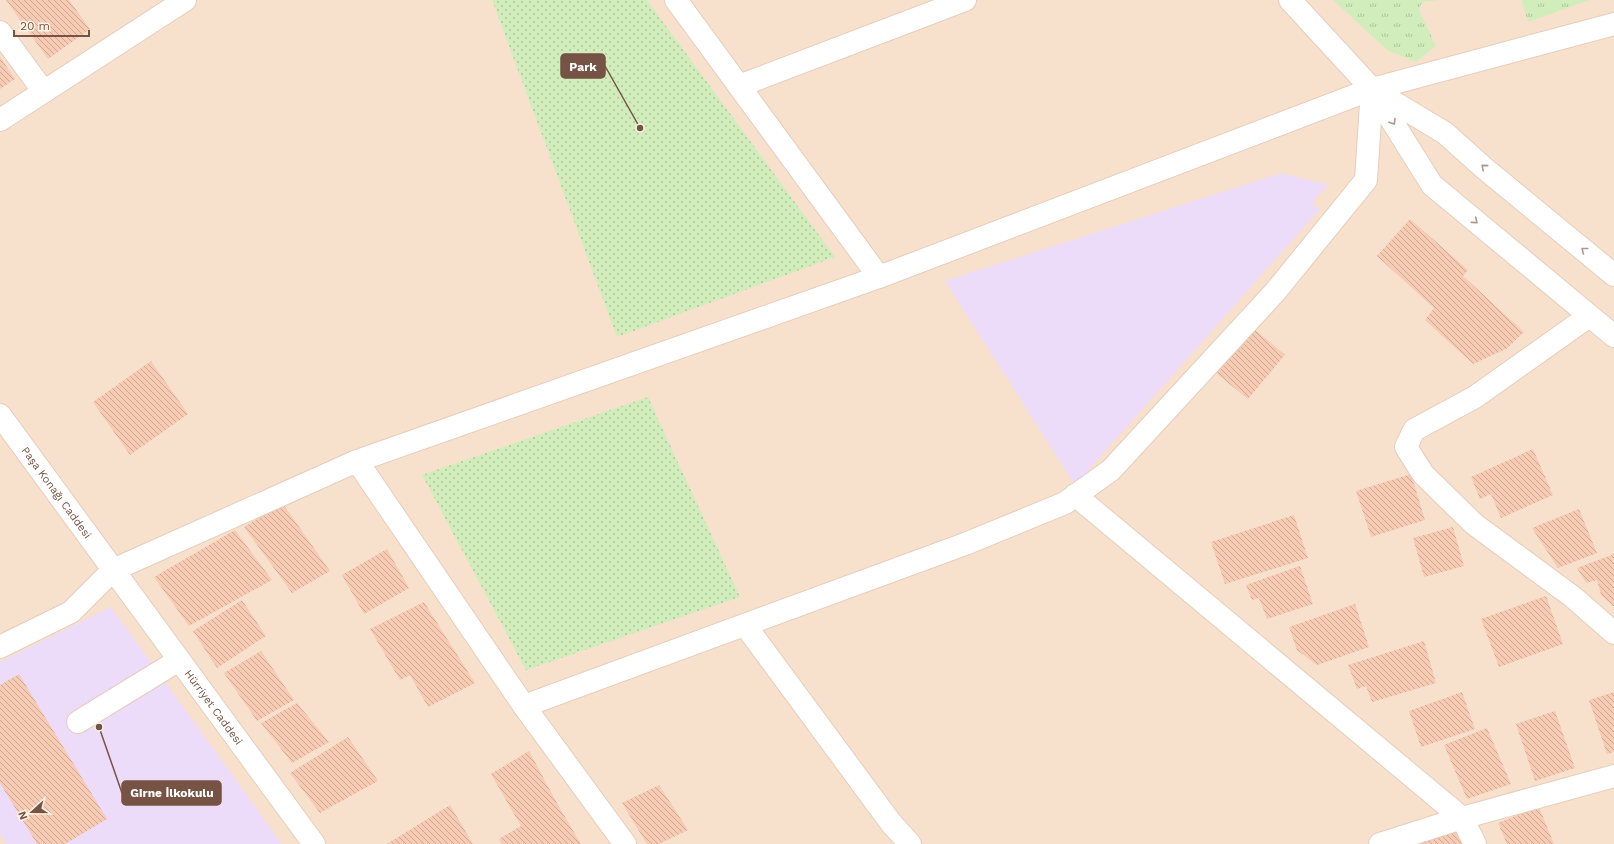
<svg xmlns="http://www.w3.org/2000/svg" width="1614" height="844" font-family="'Work Sans',sans-serif">
<style>
.residential{fill:#f7e1cc}
.education{fill:#eddbfa}
.grass{fill:url(#grass-tufts)}
.park{fill:url(#park-dots)}
.building{fill:url(#building-back-hatch)}
.lines{fill:none;stroke-linecap:round;stroke-linejoin:round}
.minor-casing{stroke:#e5cdbc;stroke-width:24}
.minor{stroke:#fff;stroke-width:22}
.oneway{stroke:#ad988f}
.labels{text-anchor:middle;dominant-baseline:central;stroke-width:3;stroke-linejoin:round;paint-order:stroke}
.street-label{font-size:11px;fill:#765344;stroke:#fff4e6}
.leader{fill:none;stroke:#765344;stroke-width:1.5}
.callout-dot{fill:#765344;stroke:#fff4e6;stroke-width:1.5}
.callout{fill:#765344;stroke:#765344;stroke-width:1.5}
.callout-label{font-size:12px;text-anchor:middle;font-weight:bold;fill:#fff}
</style>
<defs>
<pattern id="grass-tufts" width="24" height="20" patternUnits="userSpaceOnUse"><rect width="24" height="20" fill="#d2edbc"/><path d="M3 7l-1-3M5 7V3M7 7l1-3M15 17l-1-3M17 17v-4M19 17l1-3" fill="none" stroke="#afc39a"/></pattern>
<pattern id="park-dots" width="8" height="8" patternUnits="userSpaceOnUse"><rect width="8" height="8" fill="#d2edbc"/><path d="M2 2h.1M6 6h.1" fill="none" stroke="#afc39a" stroke-width="1.8" stroke-linecap="round"/></pattern>
<pattern id="building-back-hatch" width="6" height="6" patternUnits="userSpaceOnUse"><rect width="6" height="6" fill="#f6cab3"/><path d="M-1 5l2 2M0 0l6 6M5-1l2 2" fill="none" stroke="#cca793"/></pattern>
</defs>
<rect width="100%" height="100%" fill="#fef0de"/>
<rect class="residential" x="0" y="0" width="1614" height="844"/>
<g class="education">
<path d="M1281 173 1328 185 1312 203 1320 209 1075 485 945 281Z"/>
<path d="M111 607 282 844H6L0 833V662Z"/>
</g>
<g class="grass">
<path d="M1333 0H1440L1422 2 1419 10 1436 46 1416 62 1387 50Z"/>
<path d="M1523 0H1590L1528 22 1522 2Z"/>
</g>
<g class="park">
<path d="M492 0H647L835 257 617 337Z"/>
<path d="M648 397 740 597 526 670 422 475Z"/>
</g>
<g class="building">
<path d="M6 0H69L90 29 48 59Z"/>
<path d="M0 57 15 79 0 89Z"/>
<path d="M1410 219 1468 270 1463 276 1524 332 1506 349 1473 364 1425 320 1434 308 1377 256Z"/>
<path d="M1253 328 1285 355 1248 399 1216 373Z"/>
<path d="M151 361 188 414 130 455 93 402Z"/>
<path d="M1533 449 1553 495 1501 518 1491 494 1480 499 1471 477Z"/>
<path d="M1411 474 1425 520 1371 537 1356 491Z"/>
<path d="M283 504 330 571 292 593 244 527Z"/>
<path d="M1579 509 1597 553 1558 568 1532 528Z"/>
<path d="M1294 515 1308 558 1225 584 1211 542Z"/>
<path d="M1453 527 1464 566 1424 577 1413 538Z"/>
<path d="M235 530 272 580 189 626 154 577Z"/>
<path d="M387 549 409 588 364 614 342 575Z"/>
<path d="M1614 554V607L1601 595 1597 580 1586 583 1577 568Z"/>
<path d="M1300 566 1313 604 1267 619 1259 598 1252 600 1246 585Z"/>
<path d="M1546 596 1563 644 1499 667 1481 619Z"/>
<path d="M242 600 266 636 217 668 193 631Z"/>
<path d="M424 602 475 683 428 707 410 675 400 680 370 629Z"/>
<path d="M1355 604 1369 647 1317 665 1297 650 1289 627Z"/>
<path d="M1424 641 1436 683 1372 702 1366 686 1357 689 1348 665Z"/>
<path d="M261 651 294 700 257 721 224 673Z"/>
<path d="M19 674 107 819 65 844H37L0 783V685Z"/>
<path d="M1462 692 1475 729 1421 747 1409 711Z"/>
<path d="M1614 692V752L1607 754 1589 700Z"/>
<path d="M297 703 329 742 292 763 261 723Z"/>
<path d="M1555 711 1575 768 1535 781 1516 724Z"/>
<path d="M1487 728 1511 784 1467 799 1444 745Z"/>
<path d="M348 737 378 781 320 813 290 773Z"/>
<path d="M529 751 558 805 581 844H502L499 839 521 826 491 774Z"/>
<path d="M659 785 688 830 659 844H647L622 803Z"/>
<path d="M450 805 473 844H387Z"/>
<path d="M1539 807 1554 844H1507L1498 823Z"/>
<path d="M1455 826 1462 844H1411Z"/>
</g>
<g class="lines">
<defs>
<g id="minor">
<path d="M676 0 879 277"/>
<path d="M1290 0 1372 89 1432 185 1614 336"/>
<path d="M0 32 44 92"/>
<path d="M739 86 965 0"/>
<path d="M1375 91 1445 133 1484 168 1614 275"/>
<path d="M0 120 185 0"/>
<path d="M1589 316 1475 397 1414 430 1406 447 1423 474 1474 524 1573 597 1614 633"/>
<path id="s1" d="M0 415 314 844"/>
<path d="M357 461 524 706 625 844"/>
<path d="M1075 495 1462 818 1475 844"/>
<path d="M745 625 891 823 910 844"/>
<path d="M0 647 71 612 113 570 357 461 879 277 1372 89 1614 24"/>
<path d="M524 706 965 544 1065 503 1111 470 1275 292 1366 180 1372 89"/>
<path d="M78 722 179 660"/>
<path d="M1380 844 1462 818 1614 776"/>
</g>
</defs>
<use href="#minor" class="minor-casing"/>
<use href="#minor" class="minor"/>
</g>
<defs><path id="oneway-chevron" d="M-2-3.5L2.5 0L-2 3.5" fill="none" stroke-width="1.6" stroke-linecap="round" stroke-linejoin="round"/></defs>
<g class="oneway">
<use href="#oneway-chevron" transform="translate(1393 122) rotate(58)"/>
<use href="#oneway-chevron" transform="translate(1484 167) rotate(-139)"/>
<use href="#oneway-chevron" transform="translate(1475 221) rotate(40)"/>
<use href="#oneway-chevron" transform="translate(1584 250) rotate(-141)"/>
</g>
<g class="labels">
<g class="street-label">
<text stroke="none"><textPath href="#s1" startOffset="96">Paşa Konağı Caddesi</textPath></text>
<text stroke="none"><textPath href="#s1" startOffset="362">Hürriyet Caddesi</textPath></text>
</g>
</g>
<path class="leader" d="M640 128L605 66M99 727L122 793"/>
<g class="callout-dot">
<circle cx="640" cy="128" r="4"/>
<circle cx="99" cy="727" r="4"/>
</g>
<g class="callout">
<rect x="561" y="54" width="44" height="24" rx="4"/>
<rect x="122" y="781" width="99" height="24" rx="4"/>
</g>
<g class="callout-label">
<text x="583" y="71">Park</text>
<text x="172" y="797">Girne İlkokulu</text>
</g>
<g transform="translate(32 812) rotate(249)" stroke="#fff4e6" stroke-width="3" paint-order="stroke">
<path d="M0-3L7 15L0 10L-7 15Z" fill="#765344"/>
<text y="-6" font-size="11" font-weight="bold" text-anchor="middle" fill="#765344">N</text>
</g>
<path d="M14 30v6h75v-6" fill="none" stroke="#765344" stroke-width="2"/>
<text x="20" y="30" font-size="12" fill="#765344" stroke="#fff4e6" stroke-width="3" paint-order="stroke">20 m</text>
</svg>
